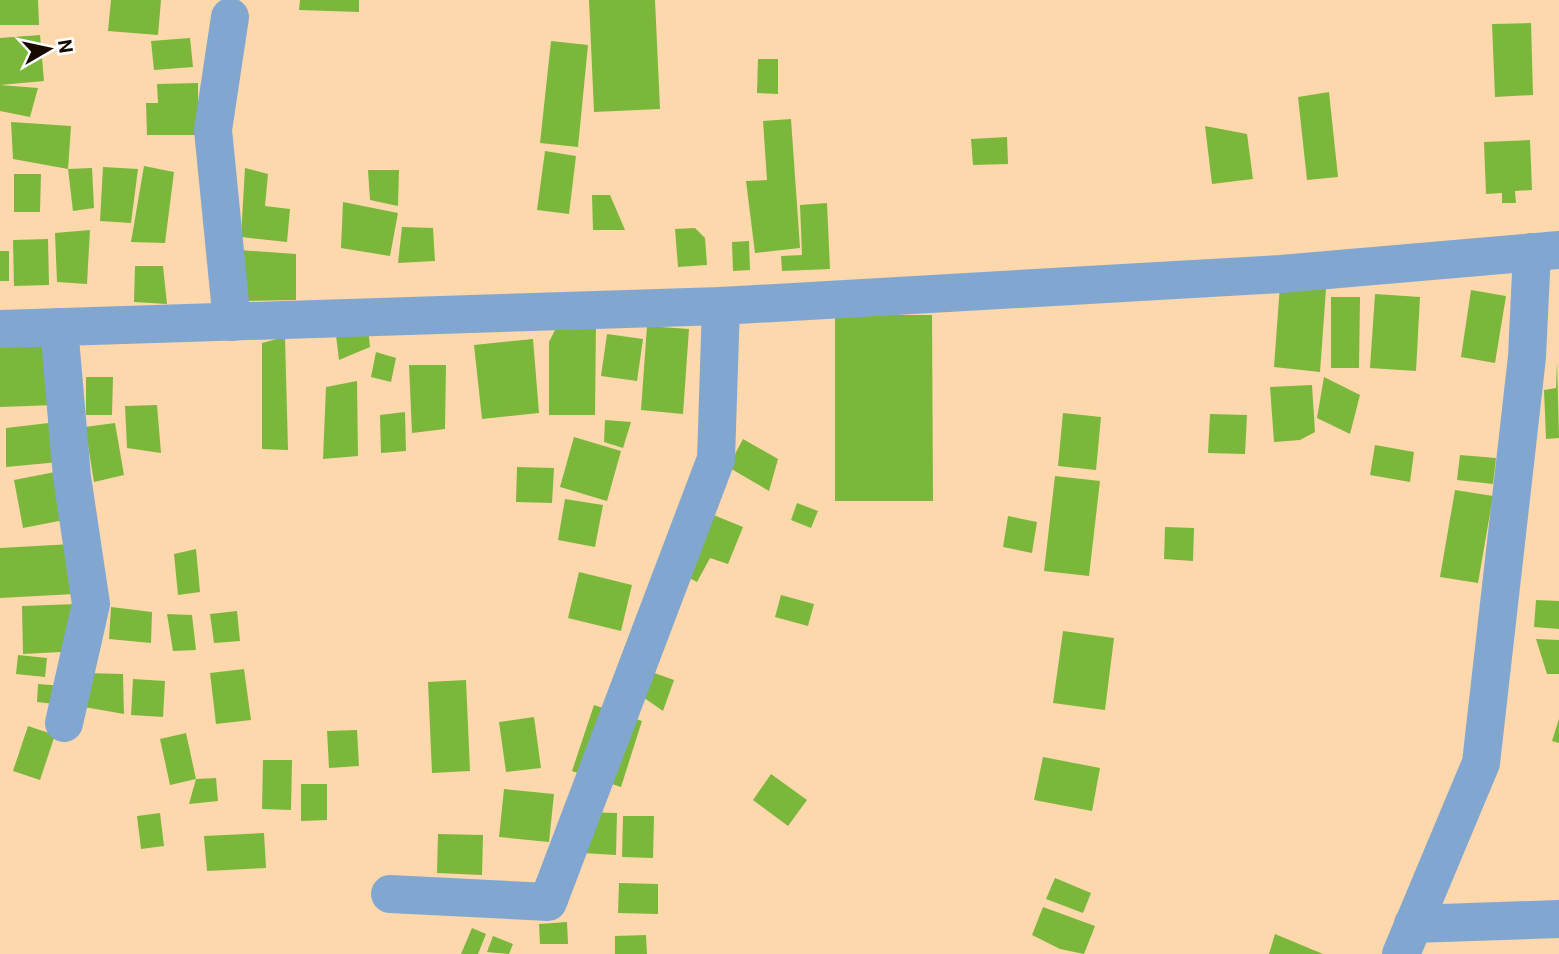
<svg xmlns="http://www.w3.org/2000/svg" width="1559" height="954" font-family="Roboto,sans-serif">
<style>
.building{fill:#7bb73b}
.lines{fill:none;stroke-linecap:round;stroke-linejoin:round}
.minor{stroke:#81a7d1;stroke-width:38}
</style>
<rect width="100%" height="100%" fill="#fdd8ac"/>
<g class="building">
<path d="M0 0H38L39 25H0Z"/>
<path d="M111 0H161L158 35 108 31Z"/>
<path d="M300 0H359V12L299 10Z"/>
<path d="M589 0H655L660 109 594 112Z"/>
<path d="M1531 23 1533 95 1495 97 1492 24Z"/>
<path d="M40 35 44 81 0 85V38Z"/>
<path d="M190 38 193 67 154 70 151 41Z"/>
<path d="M551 41 588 45 578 147 540 143Z"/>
<path d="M758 59H778V94L757 93Z"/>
<path d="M198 83V135H147L146 103H158L157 84Z"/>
<path d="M0 85 38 88 30 117 0 111Z"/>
<path d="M1329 92 1338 177 1307 180 1298 97Z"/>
<path d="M791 119 800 248 755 253 746 181 767 180 763 121Z"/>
<path d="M11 122 71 126 68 169 13 159Z"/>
<path d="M1205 126 1247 134 1253 179 1212 184Z"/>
<path d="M1007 137 1008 164 973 165 971 139Z"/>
<path d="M1530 140 1532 190 1515 191 1516 203H1502V193L1486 194 1484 142Z"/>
<path d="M545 151 576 156 569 214 537 210Z"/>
<path d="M144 166 174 172 165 243 131 242Z"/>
<path d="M103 167 138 169 131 223 100 221Z"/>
<path d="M92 168 94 208 73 211 68 169Z"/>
<path d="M245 168 268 174 265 206 290 209 287 242 241 237Z"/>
<path d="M368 170H399L398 206 370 200Z"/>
<path d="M14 174H41L40 212H14Z"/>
<path d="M592 195H610L625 230H593Z"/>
<path d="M343 202 398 213 390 256 341 248Z"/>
<path d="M827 203 830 269 782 271 781 256 802 255 800 205Z"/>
<path d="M402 227 433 228 435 261 398 263Z"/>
<path d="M695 228 705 238 707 265 678 267 675 229Z"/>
<path d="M90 230 87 284 57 282 55 233Z"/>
<path d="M48 239 49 285 14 286 13 240Z"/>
<path d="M749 241 750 270 733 271 732 242Z"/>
<path d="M239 250 296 254V300L240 301Z"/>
<rect x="0" y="251" width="9" height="30"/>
<path d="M135 266H163L167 304 134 302Z"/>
<path d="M1280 285 1326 289 1320 372 1274 367Z"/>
<path d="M1471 290 1506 296 1495 363 1461 357Z"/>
<path d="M1375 294 1420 297 1416 371 1370 368Z"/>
<path d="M1331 297H1360L1359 368H1331Z"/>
<path d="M835 315H932L933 501H835Z"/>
<path d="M367 318 370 347 339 360 335 327Z"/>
<path d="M560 320H596L595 415H549V342Z"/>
<path d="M647 326 689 329 683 414 641 410Z"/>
<path d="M607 334 643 339 637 381 601 376Z"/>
<path d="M285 337 288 450 262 449V343Z"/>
<path d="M533 339 539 413 482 419 474 345Z"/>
<path d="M53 343 54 405 0 407V345Z"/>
<path d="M376 352 396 358 391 382 371 377Z"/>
<path d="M1557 361 1559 438 1546 439 1544 390 1556 388Z"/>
<path d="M409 365H446L445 429 412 433Z"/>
<path d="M86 377H113L112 415H86Z"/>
<path d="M1324 377 1360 395 1350 434 1317 418Z"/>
<path d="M357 381 358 456 323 459 326 387Z"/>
<path d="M1312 385 1315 432 1300 440 1274 442 1270 387Z"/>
<path d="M157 405 161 453 127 448 125 406Z"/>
<path d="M405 412 406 451 381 453 380 415Z"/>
<path d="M1063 413 1101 417 1096 470 1058 466Z"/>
<path d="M1210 414 1247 415 1245 454 1208 453Z"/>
<path d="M605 420 631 422 623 448 604 442Z"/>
<path d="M57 422 59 462 6 467V428Z"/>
<path d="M115 423 124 475 94 482 85 427Z"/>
<path d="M574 437 621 451 607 501 560 487Z"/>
<path d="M743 439 778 459 769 491 728 467Z"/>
<path d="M1375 445 1414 452 1410 482 1370 475Z"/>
<path d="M1460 455 1496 458 1493 484 1457 480Z"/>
<path d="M517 467 554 468 552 503 516 502Z"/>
<path d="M55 472 64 520 23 528 14 480Z"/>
<path d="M1055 476 1100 481 1089 576 1044 571Z"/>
<path d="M1455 490 1493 496 1478 583 1440 577Z"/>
<path d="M565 499 603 505 595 547 558 540Z"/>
<path d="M797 503 818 511 811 528 791 520Z"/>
<path d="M699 509 743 527 728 564 710 558 697 582 669 567Z"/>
<path d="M1008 516 1037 522 1032 553 1003 547Z"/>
<path d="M1165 527 1194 528 1193 561 1164 559Z"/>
<path d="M72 544 74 594 0 598V548Z"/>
<path d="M196 549 200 592 178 595 174 554Z"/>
<path d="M579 572 632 585 621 631 568 618Z"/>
<path d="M781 595 814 604 808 626 775 617Z"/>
<path d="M1536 600 1559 601V629L1534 627Z"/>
<path d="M77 604 79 651 23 654 22 606Z"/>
<path d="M111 607 152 612 151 643 109 639Z"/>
<path d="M237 611 240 641 214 643 210 614Z"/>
<path d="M167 614 192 615 196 650 173 651Z"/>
<path d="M1063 631 1114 638 1105 710 1053 703Z"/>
<path d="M1536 639 1559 640V674H1547Z"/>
<path d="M18 655 47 658 45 677 16 674Z"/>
<path d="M244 669 251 720 216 724 210 673Z"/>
<path d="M649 671 674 680 663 711 640 695Z"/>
<path d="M86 673 123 674 124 714 84 707Z"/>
<path d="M133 679 165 681 163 717 131 715Z"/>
<path d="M466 680 470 771 432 773 428 682Z"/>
<path d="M38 684 64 686 63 705 37 702Z"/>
<path d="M594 705 642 721 621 787 572 771Z"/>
<path d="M534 717 541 768 506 772 499 722Z"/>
<path d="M1559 719V743L1552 741Z"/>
<path d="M28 726 55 735 40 780 13 771Z"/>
<path d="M357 730 359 766 329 768 327 731Z"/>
<path d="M186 733 196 779 216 778 218 801 189 804 196 779 170 785 160 739Z"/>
<path d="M1043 757 1100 768 1092 811 1034 800Z"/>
<path d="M263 760H292L291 810 262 809Z"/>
<path d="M771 774 807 800 788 826 753 800Z"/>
<path d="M301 784H327V820L301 821Z"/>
<path d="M504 789 554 794 549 842 499 837Z"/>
<path d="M585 812 617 813 616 855 583 853Z"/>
<path d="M160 813 164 846 141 849 137 816Z"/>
<path d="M623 816H654L653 858 622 857Z"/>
<path d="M264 833 266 868 207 871 204 836Z"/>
<path d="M438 834 483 835 482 875 437 873Z"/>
<path d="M1055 878 1091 893 1083 913 1046 899Z"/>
<path d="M619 883 658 884V914L618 913Z"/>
<path d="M1043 907 1095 926 1084 954 1060 949 1032 935Z"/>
<path d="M567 922 568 944H540L539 924Z"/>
<path d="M472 928 486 934 478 954H461Z"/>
<path d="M1275 934 1323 954H1269Z"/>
<path d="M646 935 647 954H615V936Z"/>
<path d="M493 936 513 944 509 954 487 952Z"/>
</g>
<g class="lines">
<g class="minor">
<path d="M230 17 213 130 232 322"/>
<path d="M59 327 72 477 91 604 64 723"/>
<path d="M0 329 721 306 1281 274 1559 250"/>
<path d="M390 894 548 902 716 459 721 306"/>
<path d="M1413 924 1559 919"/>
<path d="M1401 954 1481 763 1527 357 1532 252"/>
</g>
</g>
<g transform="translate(49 49) rotate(81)" stroke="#ffffff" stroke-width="5" paint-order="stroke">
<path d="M0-5L12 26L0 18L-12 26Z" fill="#180900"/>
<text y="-10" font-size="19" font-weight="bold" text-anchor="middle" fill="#180900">N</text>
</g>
</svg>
